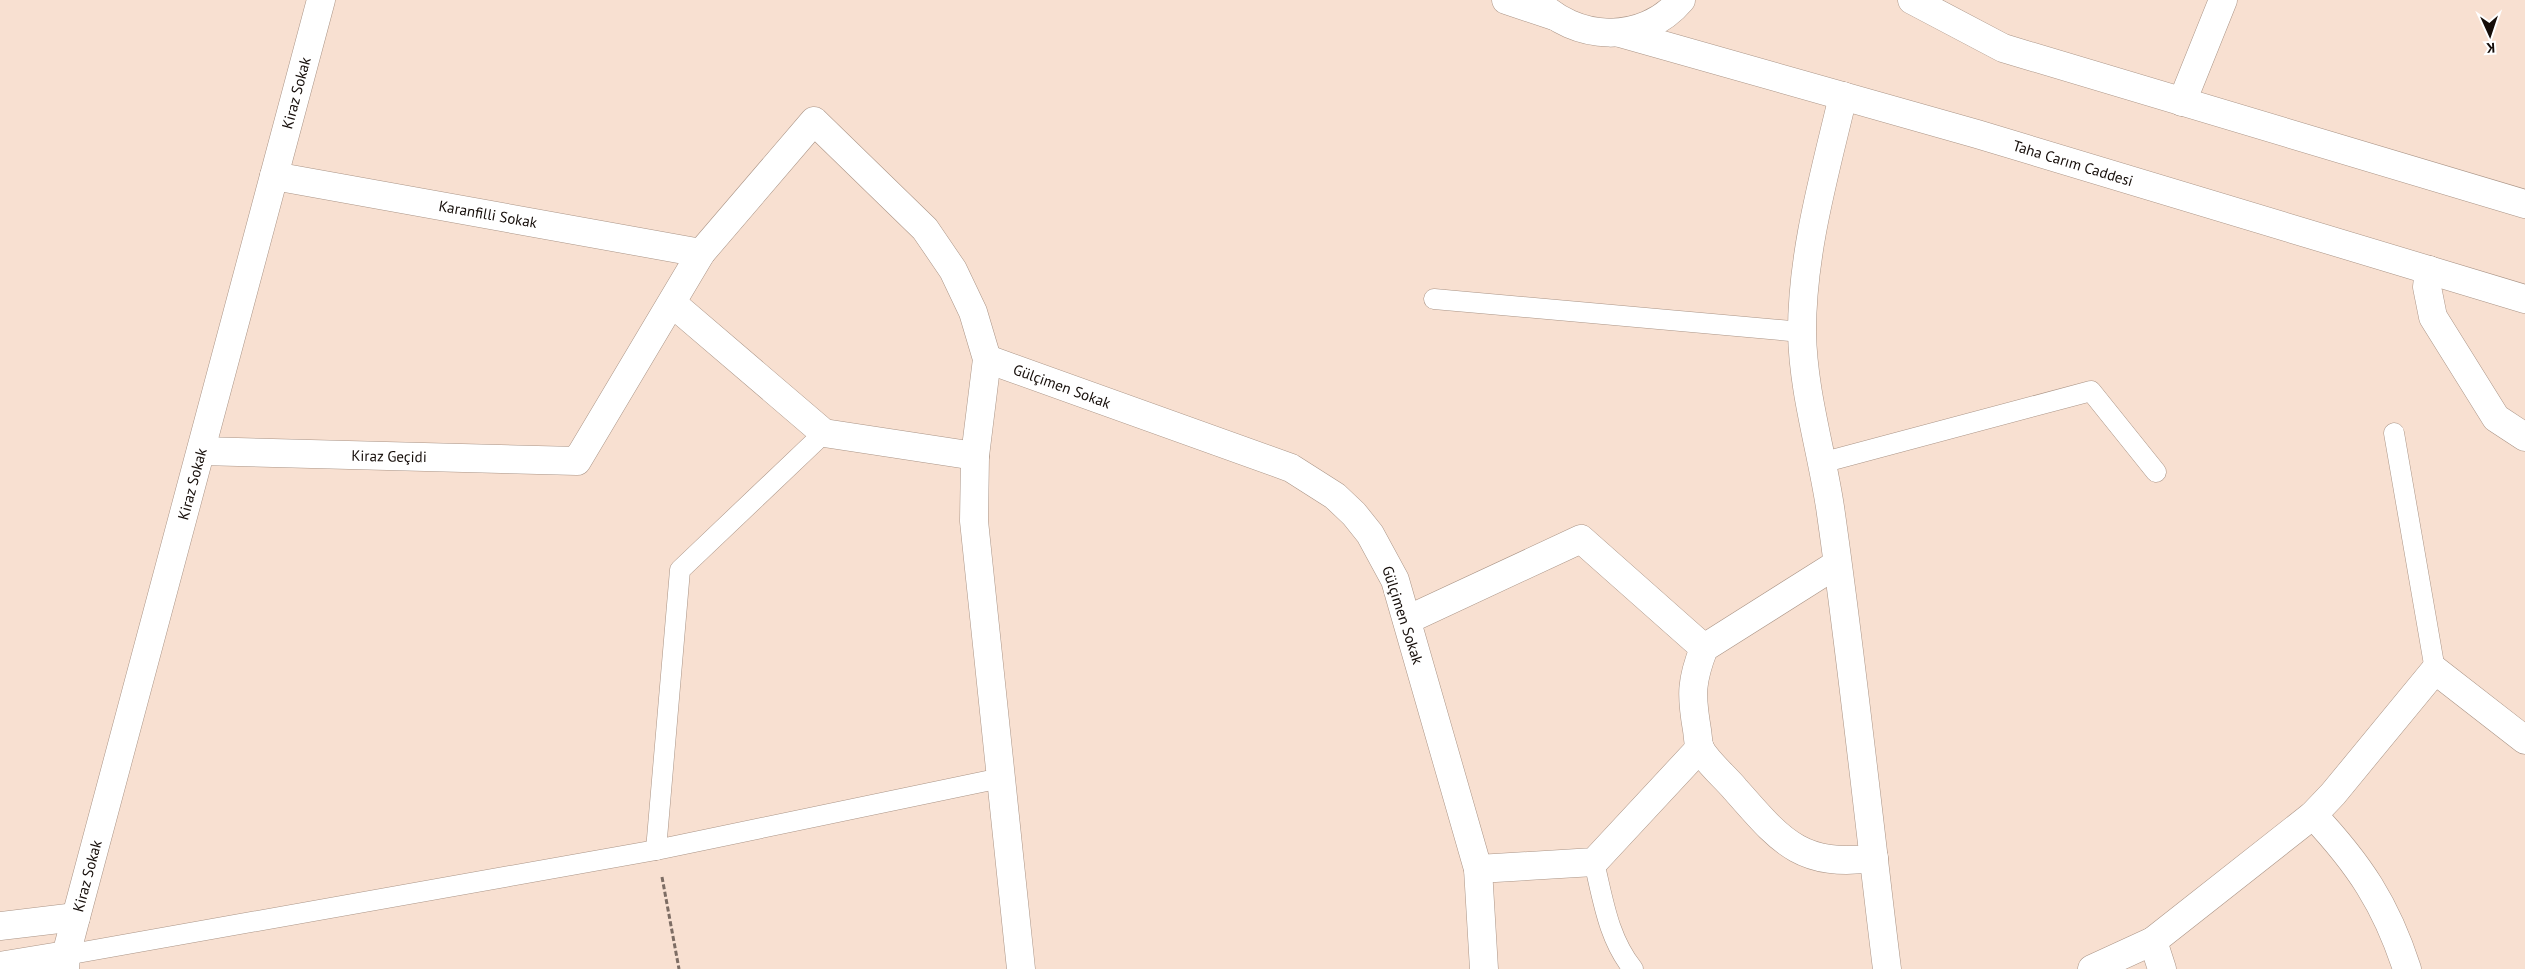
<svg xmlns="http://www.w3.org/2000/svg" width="2525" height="969" font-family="'PT Sans',sans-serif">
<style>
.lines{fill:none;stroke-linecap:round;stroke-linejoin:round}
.service-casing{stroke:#aa9486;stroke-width:21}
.minor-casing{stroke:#aa9486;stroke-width:29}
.primary-casing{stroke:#aa9486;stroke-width:29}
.path{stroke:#7d6d64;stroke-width:3;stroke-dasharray:5 2.5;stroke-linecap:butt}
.service{stroke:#fff;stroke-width:20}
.minor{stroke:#fff;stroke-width:28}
.primary{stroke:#fff;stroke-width:28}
.labels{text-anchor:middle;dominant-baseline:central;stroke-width:5;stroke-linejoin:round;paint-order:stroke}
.street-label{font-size:15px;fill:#150d09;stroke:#fff}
</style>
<rect width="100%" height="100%" fill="#f8e0d1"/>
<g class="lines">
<defs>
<g id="service">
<path d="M1434 299 1802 332"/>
<path d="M2394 433 2435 670"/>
<path d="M1821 463 2091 391 2156 472"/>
<path d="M656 850 680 570 824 433"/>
<path d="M1594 862C1603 899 1608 938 1633 969"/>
<path d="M66 955 656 850 1001 778"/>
</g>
<g id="minor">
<path d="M1843 96C1825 173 1802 251 1802 332 1803 392 1821 448 1830 507 1852 660 1868 815 1887 969"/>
<path d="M2182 102 2223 0"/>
<path d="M274 176 701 253"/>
<path d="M2429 270 2427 287 2433 317 2496 418 2525 437"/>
<path d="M672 303 824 433 975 456"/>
<path d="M987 359 1291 468 1335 496 1354 514 1370 534 1395 580 1478 869 1484 969"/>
<path d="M201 451 577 461 701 253 814 121 925 229 953 270 973 312 987 359 975 456 974 521 1021 969"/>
<path d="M1837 564 1704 648C1691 681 1691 695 1697 730 1698 736 1698 744 1700 749 1708 763 1725 777 1735 789 1780 840 1800 868 1874 858"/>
<path d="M1407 620 1581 539 1704 648"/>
<path d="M2313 815C2359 864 2386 904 2407 969"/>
<path d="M1478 869 1594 862 1700 748"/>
<path d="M0 926 76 917"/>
<path d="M2153 941 2162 969"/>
<path d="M0 966 66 955"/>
<path d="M65 969 66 955 76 917 321 0"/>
<path d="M2092 969 2153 941 2313 815 2333 794 2435 670 2525 740"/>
</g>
<g id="primary">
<path d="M1506 0 1554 16"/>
<path d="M1536 0C1575 42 1643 45 1681 0"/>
<path d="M1912 0 2003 48 2525 204"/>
<path d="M1620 33 1977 134 2525 299"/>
</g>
</defs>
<use href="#service" class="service-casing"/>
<use href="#minor" class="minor-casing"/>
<use href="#primary" class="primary-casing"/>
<path class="path" d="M662 877 679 969"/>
<use href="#service" class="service"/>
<use href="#minor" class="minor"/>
<use href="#primary" class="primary"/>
</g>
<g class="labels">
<g class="street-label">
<text transform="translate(296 93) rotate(-75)">Kiraz Sokak</text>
<text transform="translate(2073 163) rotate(17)">Taha Carım Caddesi</text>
<text transform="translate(488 214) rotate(10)">Karanfilli Sokak</text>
<text transform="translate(1062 386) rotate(20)">Gülçimen Sokak</text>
<text transform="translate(389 456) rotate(1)">Kiraz Geçidi</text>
<text transform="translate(192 484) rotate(-75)">Kiraz Sokak</text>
<text transform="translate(1403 615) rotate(72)">Gülçimen Sokak</text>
<text transform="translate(87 876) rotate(-75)">Kiraz Sokak</text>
</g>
</g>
<g transform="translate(2490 35) rotate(177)" stroke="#ffffff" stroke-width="4" paint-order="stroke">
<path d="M0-4L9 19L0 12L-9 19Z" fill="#150d09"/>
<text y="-8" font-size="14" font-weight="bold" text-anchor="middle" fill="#150d09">K</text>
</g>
</svg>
